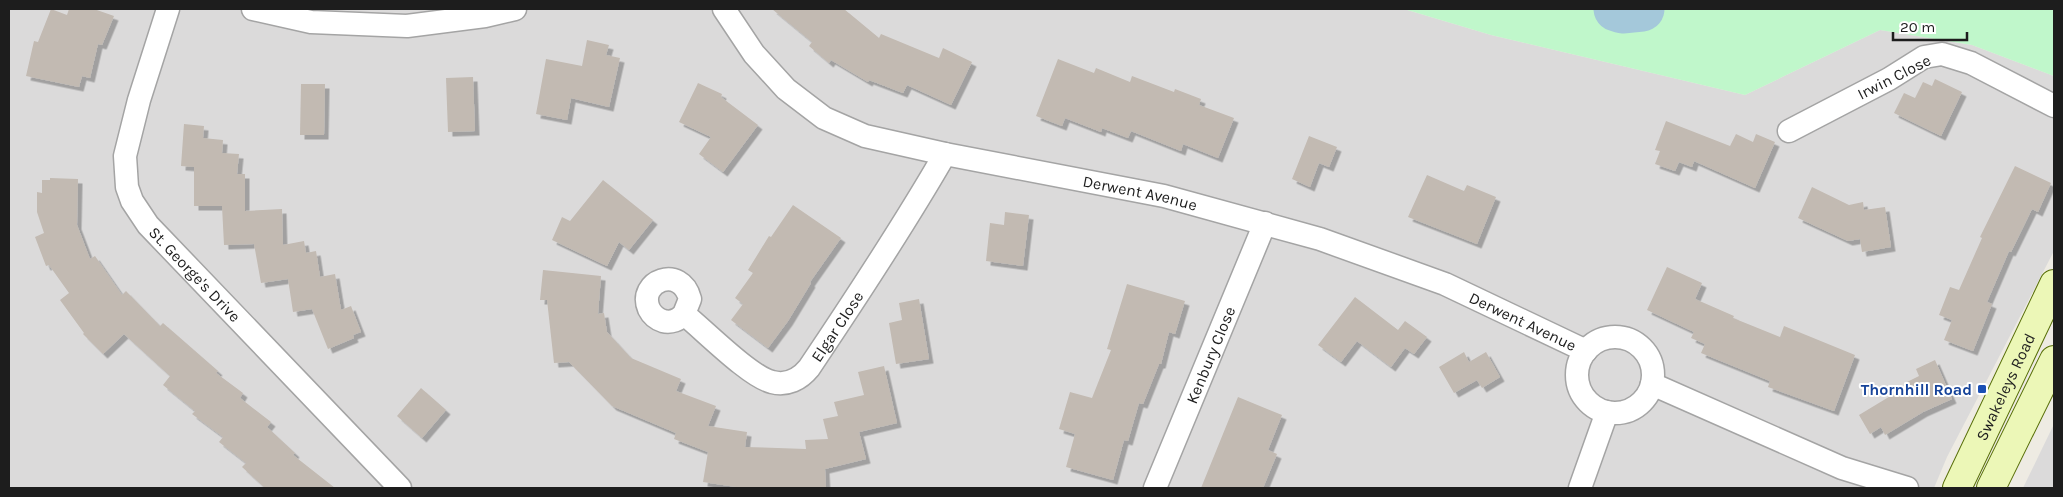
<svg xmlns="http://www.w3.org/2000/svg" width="2063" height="497" font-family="Karla,sans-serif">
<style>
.residential{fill:#dbdada}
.park{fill:#c0f7cb}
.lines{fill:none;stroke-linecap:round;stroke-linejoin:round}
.river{stroke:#a4c8da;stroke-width:45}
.building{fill:#c2bab2;filter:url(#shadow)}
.street-casing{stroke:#a4a4a4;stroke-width:25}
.secondary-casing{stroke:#586f08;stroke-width:30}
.street{stroke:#fff;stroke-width:22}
.secondary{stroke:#ecf7b7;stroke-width:28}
.transit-dot{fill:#1a4fb4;stroke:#fff;stroke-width:2}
.labels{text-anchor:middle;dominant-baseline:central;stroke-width:4;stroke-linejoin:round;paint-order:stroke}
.street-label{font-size:16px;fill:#1d1d1d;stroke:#fff}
.transit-label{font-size:16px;font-weight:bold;fill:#164399;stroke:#fff;text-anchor:end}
</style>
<defs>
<filter id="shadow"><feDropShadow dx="4.5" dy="4.5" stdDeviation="0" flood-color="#0004"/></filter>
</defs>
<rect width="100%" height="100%" fill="#eeebe3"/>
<g class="residential">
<path d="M9 9H1404L1491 35 1745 95 1880 30 1972 45 2054 76V251L1947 457 1934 488H9Z"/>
<path d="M2054 424V488H2023Z"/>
</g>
<path class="park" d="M1404 9H2054V76L1972 45 1880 30 1745 95 1491 35Z"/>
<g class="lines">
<path class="river" d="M1616 9 1622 11 1642 9"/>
</g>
<g class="building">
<path d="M51 9 67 15 69 9H94L114 16 102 45 98 44 90 78 82 76 79 87 26 76 34 41 38 42Z"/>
<path d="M772 9H844L879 38 881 34 939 58 943 48 972 62 951 105 907 85 903 93 869 80 868 82 831 60 829 63 809 46 812 42Z"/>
<path d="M587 40 609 45 606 55 620 58 609 107 571 98 567 120 536 114 546 59 582 66Z"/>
<path d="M1058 59 1094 73 1096 68 1130 82 1132 76 1174 92 1175 89 1201 99 1199 105 1234 118 1218 158 1183 144 1181 151 1131 131 1128 138 1102 128 1101 132 1065 118 1062 126 1036 116Z"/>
<path d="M473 77 475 131 448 132 446 78Z"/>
<path d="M1935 79 1962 92 1941 136 1894 113 1904 93 1915 98 1923 82 1932 86Z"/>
<path d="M698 83 722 94 721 97 758 125 723 172 699 154 711 137 679 122Z"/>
<path d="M301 84H325L324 135H300Z"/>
<path d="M1666 121 1730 146 1736 134 1753 142 1756 134 1775 142 1755 188 1694 161 1692 167 1679 162 1675 171 1655 164 1660 151 1655 150Z"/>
<path d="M184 124 204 126 203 138 223 140 222 153 239 154 237 174H245V211L282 209 283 245 304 241 306 253 316 251 320 277 335 274 341 310 351 306 361 332 353 335 354 338 328 349 312 309 293 312 288 279 261 283 254 244 224 245 222 206H194V167L181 166Z"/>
<path d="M1309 136 1337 147 1329 167 1319 163 1310 187 1292 179Z"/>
<path d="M2015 166 2051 183 2038 212 2032 209 2011 252 2009 251 1987 302 1992 304 1973 351 1944 340 1952 320 1939 315 1950 287 1959 290 1982 238 1980 237Z"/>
<path d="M1427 175 1464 191 1467 185 1496 197 1477 244 1408 217Z"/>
<path d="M50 178 78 179 77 225 90 259 95 256 122 295 126 291 160 326 163 323 218 371 216 373 243 393 240 398 271 422 267 427 295 453 293 455 335 488H265L242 467 246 463 219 442 223 437 192 414 195 411 163 385 170 376 124 334 103 354 83 334 84 333 60 300 69 293 49 265 46 266 35 237 44 233 37 212V192L42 193V180H50Z"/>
<path d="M603 180 653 220 629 250 619 242 607 266 552 240 562 217 570 221Z"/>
<path d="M1812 187 1849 205 1863 202 1864 210 1885 207 1891 247 1862 252 1860 239 1848 241 1798 218Z"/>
<path d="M793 205 841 238 810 282 811 283 788 321 768 348 731 320 743 304 735 298 753 273 748 270 769 236 771 237Z"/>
<path d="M1005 212 1029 215 1023 266 986 261 990 223 1004 225Z"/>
<path d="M1667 267 1702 283 1695 299 1734 316 1733 318 1780 337 1784 326 1855 355 1834 411 1768 387 1770 381 1701 353 1705 344 1691 338 1694 332 1647 310Z"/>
<path d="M543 270 601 276 598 314 604 313 607 332 631 358 681 379 676 391 716 406 708 426 747 432 745 447 806 449 805 440 828 439 823 419 838 416 834 402 864 395 858 372 884 366 897 423 859 432 866 459 825 469 826 488H743L703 482 708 452 674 439 676 433 612 406 569 362 554 363 547 300H540Z"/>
<path d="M1127 284 1185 301 1175 334 1169 332 1161 364H1159L1143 404 1139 403 1128 441 1124 440 1113 480 1066 467 1075 434 1059 429 1070 392 1092 398 1111 350 1107 349Z"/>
<path d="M1355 297 1398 330 1405 321 1427 337 1414 354 1405 348 1391 367 1357 341 1341 362 1318 345Z"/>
<path d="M919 299 929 359 896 364 889 323 902 320 899 303Z"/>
<path d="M1464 352 1469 362 1486 352 1500 377 1482 388 1477 380 1454 393 1439 367Z"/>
<path d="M1935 360 1952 399 1923 412 1885 435 1881 427 1870 434 1859 415 1907 386 1905 383 1919 376 1916 369Z"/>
<path d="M421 388 446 410 422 438 397 416Z"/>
<path d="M1238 397 1282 415 1268 450 1277 454 1263 488H1201Z"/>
</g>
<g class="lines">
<defs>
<g id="street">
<path id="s1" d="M168 9 139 100 125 156 127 187 132 201 148 225 400 488"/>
<path d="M253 9 311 22 407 26 485 16 515 9"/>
<path id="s2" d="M724 9 754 54 786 89 824 118 865 136 945 154 1164 196 1320 239 1445 284 1586 351"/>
<path d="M1789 131 1889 79 1924 57 1942 54 1971 63 2054 106"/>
<path id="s3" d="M684 314 690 299C681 264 637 281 649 309 652 315 657 319 663 321 671 323 679 320 684 314 704 330 750 377 772 382 787 386 800 379 809 368 856 298 903 227 945 154"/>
<circle cx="1615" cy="375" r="38"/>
<path d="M1652 384 1842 468 1907 488"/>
<path id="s4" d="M1155 488 1265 223"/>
<path d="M1580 488 1607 412"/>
</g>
<g id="secondary">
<path id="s5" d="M1957 488 2054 284"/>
<path d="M1991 488 2054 360"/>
</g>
</defs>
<use href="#street" class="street-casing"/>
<use href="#secondary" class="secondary-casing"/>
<use href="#street" class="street"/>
<use href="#secondary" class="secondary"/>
</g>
<rect class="transit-dot" x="1977" y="384" width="10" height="10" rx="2.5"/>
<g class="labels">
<g class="street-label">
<text transform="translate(1894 77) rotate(-27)">Irwin Close</text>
<text stroke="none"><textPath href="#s2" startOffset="475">Derwent Avenue</textPath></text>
<text stroke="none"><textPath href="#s1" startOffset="296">St. George's Drive</textPath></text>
<text stroke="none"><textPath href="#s2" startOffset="880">Derwent Avenue</textPath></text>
<text stroke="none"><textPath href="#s3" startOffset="336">Elgar Close</textPath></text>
<text stroke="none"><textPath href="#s4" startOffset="144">Kenbury Close</textPath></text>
<text stroke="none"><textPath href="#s5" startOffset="112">Swakeleys Road</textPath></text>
</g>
<g class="transit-label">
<text x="1972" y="389">Thornhill Road</text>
</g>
</g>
<rect width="2063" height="497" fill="none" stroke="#1d1d1d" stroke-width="20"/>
<path d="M1893 32v8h74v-8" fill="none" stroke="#1d1d1d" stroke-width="2.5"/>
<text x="1900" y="32" font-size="15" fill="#1d1d1d" stroke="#ffffff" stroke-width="4" paint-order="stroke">20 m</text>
</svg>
